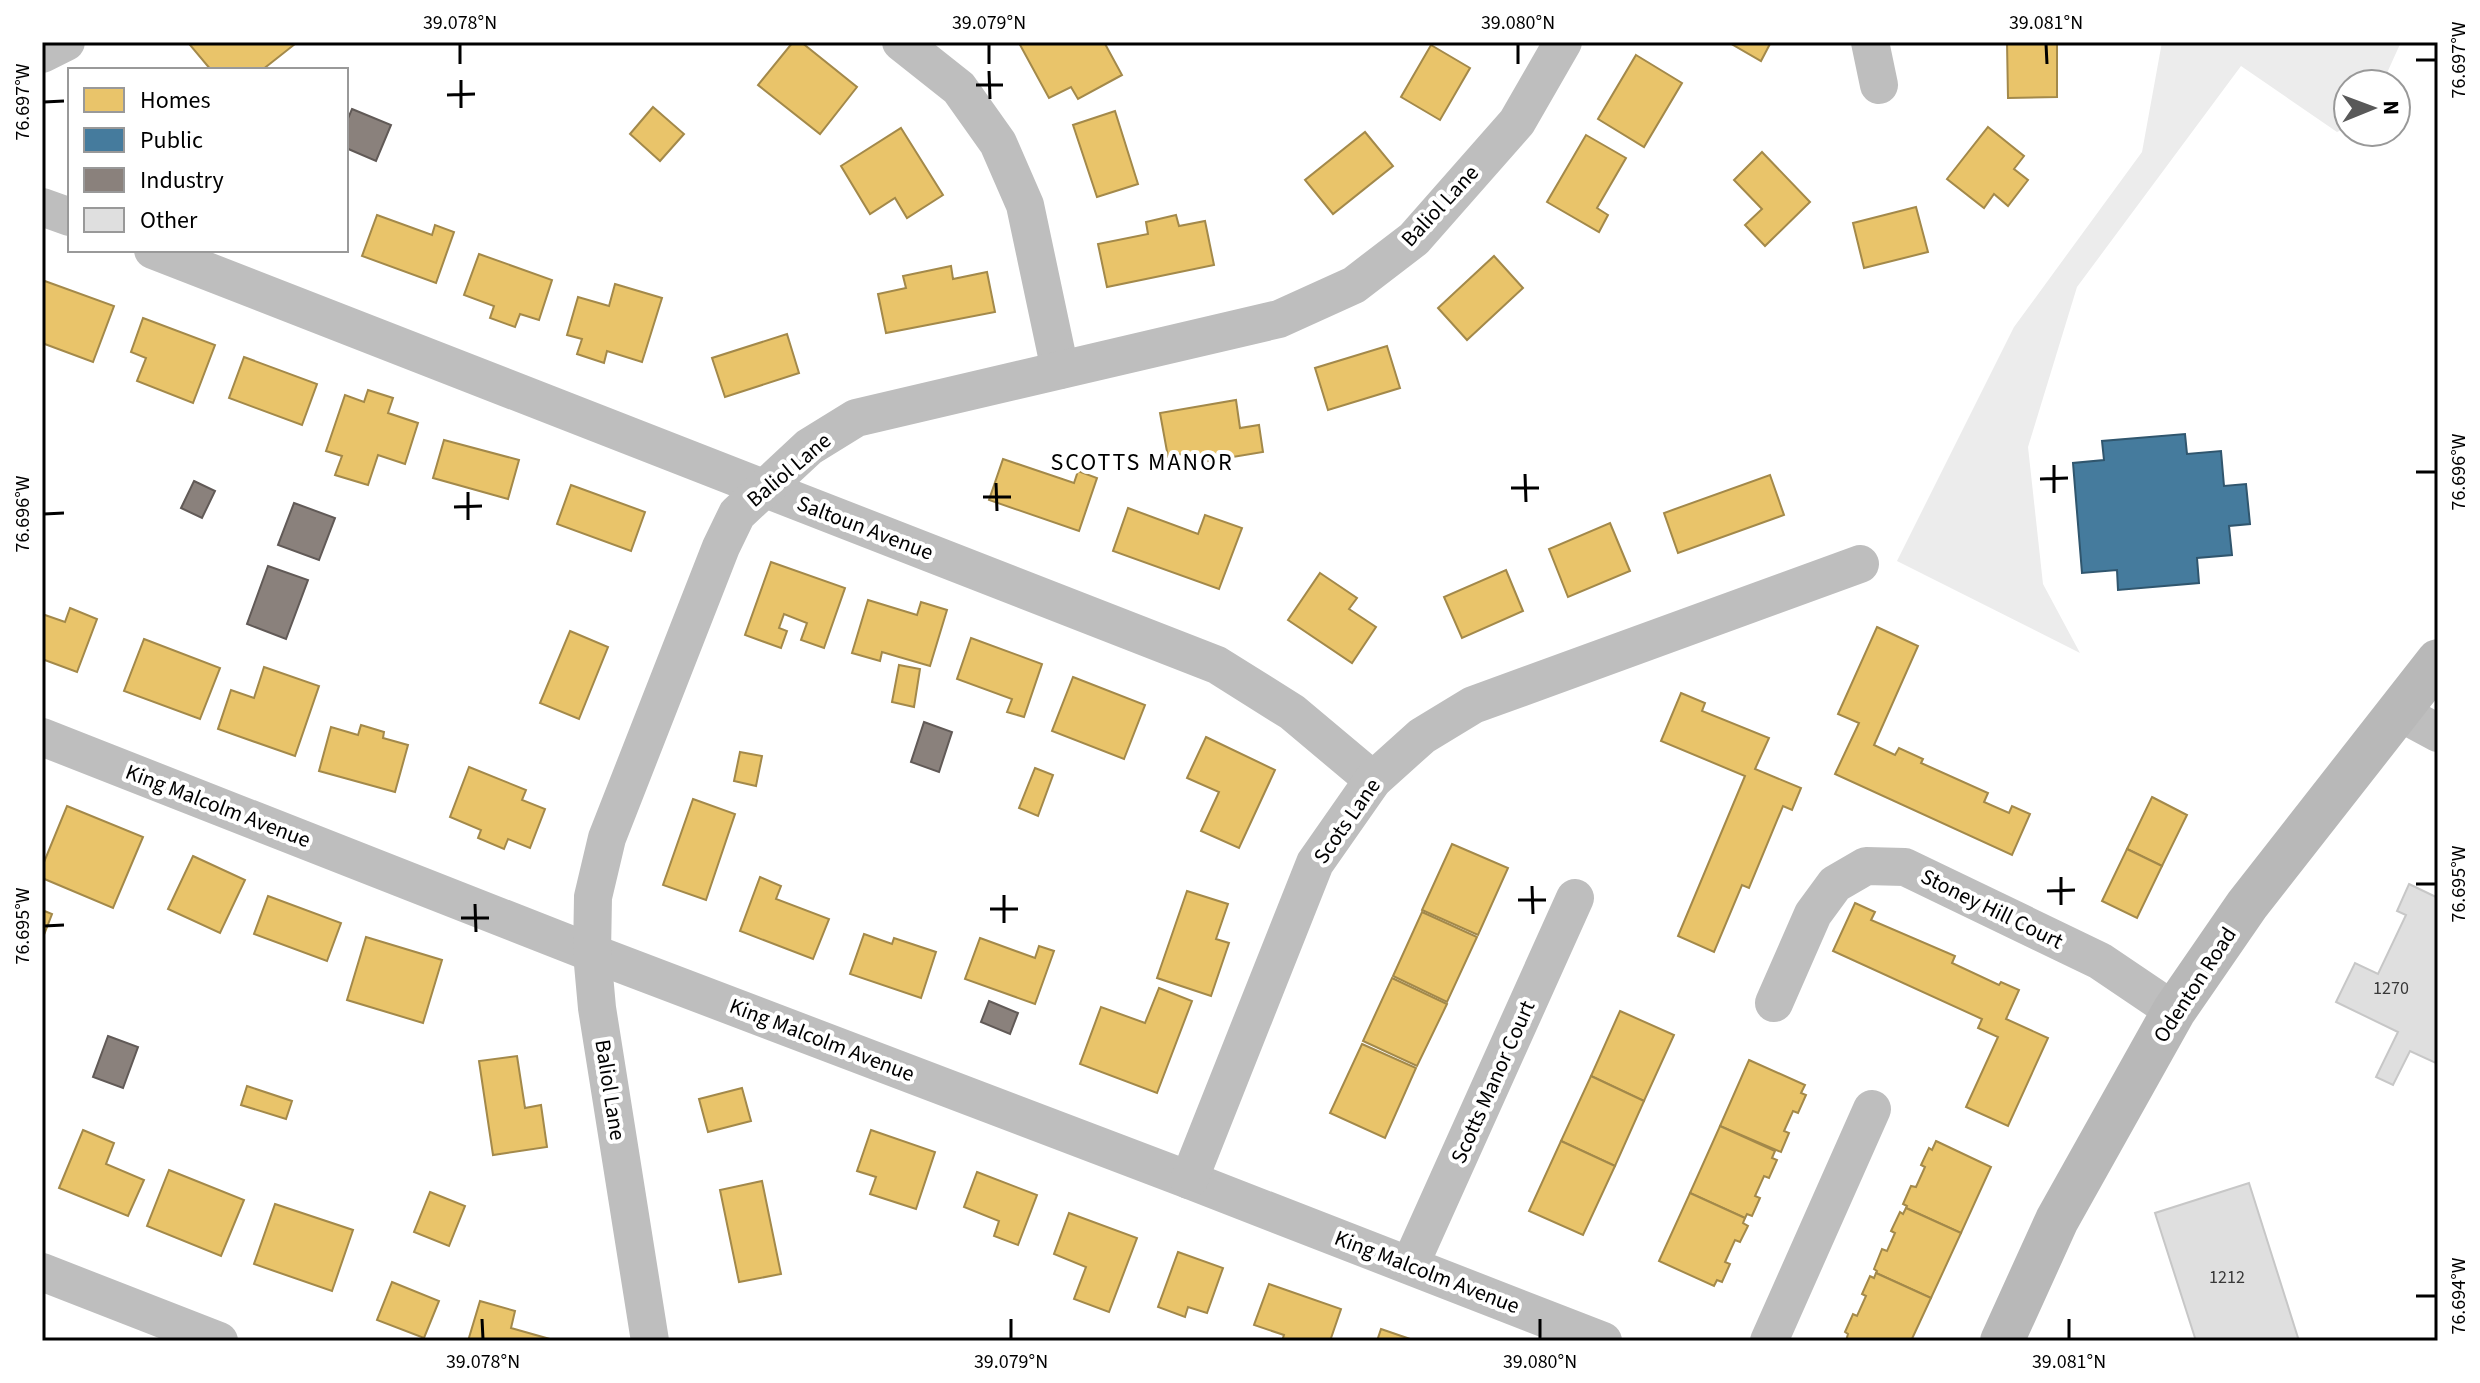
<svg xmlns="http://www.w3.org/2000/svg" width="2480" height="1383" font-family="'Source Sans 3',sans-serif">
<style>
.green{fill:#ececec}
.homes{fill:#e9c46a;stroke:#a3894a;stroke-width:2}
.public{fill:#457b9d;stroke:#30566e;stroke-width:2}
.industry{fill:#8a817c;stroke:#615a57;stroke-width:2}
.building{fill:#dfdfdf;stroke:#c7c7c7;stroke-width:2}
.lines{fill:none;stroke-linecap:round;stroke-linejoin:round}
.street{stroke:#bebebe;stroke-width:38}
.secondary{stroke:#b8b8b8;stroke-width:44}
.ticks{fill:none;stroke:#000;stroke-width:3}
.labels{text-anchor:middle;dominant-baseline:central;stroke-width:8;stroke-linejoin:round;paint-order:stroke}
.number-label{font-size:18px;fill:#383838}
.street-label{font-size:22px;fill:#000;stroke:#fff}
.neighbourhood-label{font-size:24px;letter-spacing:2px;fill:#000;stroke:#fff}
.neatline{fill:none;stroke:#000;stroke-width:3}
.ticks-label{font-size:20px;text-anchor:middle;fill:#000}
</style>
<rect width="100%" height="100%" fill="#fff"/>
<path class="green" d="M2162 42H2401L2382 84H2348V127L2337 132 2241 66 2077 287 2028 447 2043 584 2080 653 1897 561 2014 327 2142 152Z"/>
<g class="homes">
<path d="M194 42H293L295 44 262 70H211L190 45Z"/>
<path d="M793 42H801L857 87 820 134 758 85Z"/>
<path d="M1104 42 1122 75 1078 99 1071 87 1049 98 1019 43Z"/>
<path d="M1728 42H1771L1761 61Z"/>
<path d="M2007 42H2057V97L2008 98Z"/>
<path d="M1431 45 1470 68 1440 120 1401 97Z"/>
<path d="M1636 55 1682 83 1644 147 1598 119Z"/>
<path d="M653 107 684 134 660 161 630 134Z"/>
<path d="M1115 111 1138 184 1097 197 1073 125Z"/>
<path d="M1988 127 2024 156 2014 169 2028 180 2008 206 1994 194 1984 208 1947 179Z"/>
<path d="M901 128 943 195 907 218 895 198 870 214 841 166Z"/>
<path d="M1365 132 1393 166 1333 214 1305 180Z"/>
<path d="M1586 135 1626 158 1597 208 1608 215 1599 232 1547 202Z"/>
<path d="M1762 152 1810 202 1765 246 1745 225 1762 209 1734 180Z"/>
<path d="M1916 207 1928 252 1864 268 1853 223Z"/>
<path d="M377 215 432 235 435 225 454 232 436 283 362 256Z"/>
<path d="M1176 215 1179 226 1205 221 1214 265 1107 287 1098 244 1148 234 1146 222Z"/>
<path d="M479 254 552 280 539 320 520 314 515 327 490 318 494 306 464 295Z"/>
<path d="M1494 256 1523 288 1467 340 1438 308Z"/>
<path d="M951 266 953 279 987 272 995 312 886 333 878 294 906 288 903 276Z"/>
<path d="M42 280 114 306 93 362 42 343Z"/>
<path d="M615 284 662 298 642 362 607 351 604 363 577 354 582 339 567 335 578 297 609 306Z"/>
<path d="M143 318 215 345 193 403 137 381 146 358 131 352Z"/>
<path d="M787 334 799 373 725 397 712 358Z"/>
<path d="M1387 346 1400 388 1328 410 1315 368Z"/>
<path d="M244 357 317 384 302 425 229 398Z"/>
<path d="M368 390 393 398 388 413 418 423 405 464 378 455 368 485 335 475 342 456 326 451 345 395 364 402Z"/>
<path d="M1236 400 1240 428 1259 425 1263 452 1184 465 1182 454 1168 457 1160 413Z"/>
<path d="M444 440 519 460 508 499 433 478Z"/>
<path d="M1003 459 1074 483 1078 471 1097 478 1079 531 989 500Z"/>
<path d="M1770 475 1784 515 1678 553 1664 513Z"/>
<path d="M571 485 645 512 631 551 557 524Z"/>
<path d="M1128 508 1198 534 1205 515 1242 528 1219 589 1113 551Z"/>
<path d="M1610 523 1630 571 1568 597 1549 549Z"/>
<path d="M771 562 845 588 824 648 801 640 807 623 784 614 779 628 787 631 781 648 745 635Z"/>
<path d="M1506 570 1523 611 1462 638 1444 597Z"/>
<path d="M1320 573 1357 598 1349 609 1376 627 1352 663 1288 620Z"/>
<path d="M868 600 917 615 921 602 947 610 930 666 882 652 880 661 852 653Z"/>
<path d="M70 608 97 619 77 672 42 659V614L65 622Z"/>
<path d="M1877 627 1918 646 1874 745 1895 755 1899 748 1923 759 1921 763 1988 793 1984 802 2009 813 2012 806 2030 814 2012 855 1835 774 1859 723 1838 714Z"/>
<path d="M570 631 608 647 579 719 540 703Z"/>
<path d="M971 638 1042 664 1024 717 1007 712 1012 699 957 679Z"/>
<path d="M144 639 220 668 200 719 124 691Z"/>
<path d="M899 665 920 669 914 707 892 702Z"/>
<path d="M264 667 319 686 295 756 218 729 231 690 254 698Z"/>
<path d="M1073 677 1145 705 1124 759 1052 731Z"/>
<path d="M1681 693 1705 703 1702 711 1769 738 1755 769 1801 788 1792 810 1783 806 1749 888 1742 885 1714 952 1678 936 1745 776 1661 741Z"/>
<path d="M361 725 384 732 383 738 408 745 395 792 319 771 331 727 358 735Z"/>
<path d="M1206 737 1275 770 1239 848 1201 831 1219 792 1187 778Z"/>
<path d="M740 752 762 756 756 786 734 781Z"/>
<path d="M469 767 526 790 522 800 545 809 530 848 508 839 504 849 478 838 481 830 450 817Z"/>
<path d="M1035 768 1053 775 1038 816 1019 808Z"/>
<path d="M2152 797 2187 815 2162 866 2127 849Z"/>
<path d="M693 799 735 814 706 900 663 885Z"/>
<path d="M67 806 143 837 113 908 42 878V867Z"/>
<path d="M1452 844 1508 868 1478 935 1422 910Z"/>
<path d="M2127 849 2162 866 2137 918 2102 901Z"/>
<path d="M193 856 245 880 220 933 168 909Z"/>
<path d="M760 877 781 886 776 899 829 919 813 959 740 931Z"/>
<path d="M1187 891 1228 904 1216 939 1229 943 1211 996 1157 978Z"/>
<path d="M268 896 341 923 327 961 254 934Z"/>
<path d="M1855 903 1875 912 1871 920 1955 956 1952 963 1999 985 2001 982 2019 990 2006 1019 2048 1038 2008 1126 1966 1107 1998 1037 1978 1028 1982 1019 1833 951Z"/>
<path d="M42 910 52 914 42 940Z"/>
<path d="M1422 912 1477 937 1447 1002 1393 976Z"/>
<path d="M864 934 892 944 894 938 936 952 921 998 850 974Z"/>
<path d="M366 937 442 960 423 1023 347 1000Z"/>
<path d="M980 938 1035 958 1039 946 1054 951 1035 1004 965 979Z"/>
<path d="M1392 978 1447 1004 1417 1066 1363 1041Z"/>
<path d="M1159 988 1192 1001 1157 1093 1080 1064 1101 1007 1145 1023Z"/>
<path d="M1620 1011 1674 1035 1644 1101 1591 1076Z"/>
<path d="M1362 1044 1416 1068 1385 1138 1330 1113Z"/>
<path d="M517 1056 525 1108 541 1105 547 1147 493 1155 479 1061Z"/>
<path d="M1749 1060 1805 1085 1801 1093 1806 1095 1798 1113 1793 1111 1784 1131 1789 1133 1781 1152 1720 1126Z"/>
<path d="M1591 1076 1644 1101 1615 1166 1561 1141Z"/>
<path d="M247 1086 292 1101 286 1119 241 1105Z"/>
<path d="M742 1088 751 1121 708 1132 699 1099Z"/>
<path d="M1720 1126 1775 1151 1772 1158 1777 1160 1769 1178 1764 1176 1755 1196 1760 1198 1752 1216 1747 1214 1745 1218 1690 1193Z"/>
<path d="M83 1130 114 1143 106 1164 144 1180 128 1216 59 1188Z"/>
<path d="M871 1130 935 1152 916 1209 870 1194 876 1177 857 1171Z"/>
<path d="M1561 1141 1615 1166 1583 1235 1529 1211Z"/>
<path d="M1936 1141 1991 1167 1961 1233 1906 1208 1907 1206 1903 1204 1911 1186 1916 1187 1925 1167 1921 1165 1929 1148 1932 1150Z"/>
<path d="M169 1170 244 1200 221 1256 147 1226Z"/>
<path d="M977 1172 1037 1195 1018 1245 994 1236 999 1221 964 1207Z"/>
<path d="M762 1181 781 1274 739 1282 720 1190Z"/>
<path d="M430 1192 465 1206 449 1246 414 1232Z"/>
<path d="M1690 1193 1745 1218 1743 1223 1748 1226 1740 1242 1735 1240 1725 1262 1730 1264 1722 1282 1717 1280 1714 1286 1659 1261Z"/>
<path d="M275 1204 353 1230 332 1291 254 1264Z"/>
<path d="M1906 1208 1961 1233 1931 1298 1876 1273 1877 1271 1874 1269 1882 1249 1887 1251 1895 1233 1891 1231 1900 1212 1903 1214Z"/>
<path d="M1069 1213 1137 1238 1109 1312 1074 1299 1086 1267 1054 1254Z"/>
<path d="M1178 1252 1223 1268 1207 1313 1188 1307 1185 1317 1158 1307Z"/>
<path d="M1876 1273 1931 1298 1911 1341H1846L1848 1334 1845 1332 1853 1314 1857 1316 1866 1296 1862 1294 1870 1276 1874 1278Z"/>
<path d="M392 1282 439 1301 424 1338 377 1320Z"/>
<path d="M1269 1284 1341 1309 1330 1341H1282L1284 1335 1254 1325Z"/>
<path d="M480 1301 515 1311 511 1328 557 1341H468Z"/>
<path d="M1381 1329 1416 1341H1377Z"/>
</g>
<path class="public" d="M2185 434 2187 454 2221 451 2224 486 2246 484 2250 524 2229 526 2232 555 2197 558 2199 583 2118 590 2117 570 2082 573 2073 463 2104 460 2102 441Z"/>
<g class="industry">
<path d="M352 109 391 125 376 161 346 148V123Z"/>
<path d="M194 481 215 491 202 518 181 508Z"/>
<path d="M294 503 335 518 319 560 278 545Z"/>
<path d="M268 566 308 580 286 639 247 624Z"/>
<path d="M924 722 952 732 939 772 911 762Z"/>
<path d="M989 1001 1018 1013 1010 1034 981 1022Z"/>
<path d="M108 1036 138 1047 123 1088 93 1077Z"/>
</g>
<g class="building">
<path d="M2409 884 2438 898V1064L2410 1051 2393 1085 2376 1077 2398 1032 2336 1002 2355 963 2378 974 2406 915 2397 911Z"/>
<path d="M2249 1183 2299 1341H2196L2155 1213Z"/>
</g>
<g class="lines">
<g class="street">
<path d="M901 42 959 88 998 143 1025 205 1060 370"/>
<path d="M1870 42 1879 85"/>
<path d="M42 54 66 42"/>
<path d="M42 207 70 217"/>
<path d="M153 250 1217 665 1292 712 1373 780"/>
<path d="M2399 712 2438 733"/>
<path d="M42 737 592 953 1189 1180 1603 1341"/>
<path d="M1774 1003 1813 914 1835 884 1866 866 1905 867 2100 961 2174 1011"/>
<path d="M1189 1180 1315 863 1373 780 1422 736 1473 705 1860 564"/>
<path d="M1410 1265 1575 898"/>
<path d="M42 1272 219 1341"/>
<path d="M650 1341 597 1008 592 953 593 897 607 838 721 547 737 514 809 447 856 418 1279 319 1354 285 1414 239 1517 122 1563 42"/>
<path d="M1769 1341 1872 1109"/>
</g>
<path class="secondary" d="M2002 1341 2057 1220 2174 1011 2247 905 2438 661"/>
</g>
<path class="ticks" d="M460 44V64M989 44V64M1518 44V64M2046 44 2047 64M2416 60H2436M989 71 990 99M461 80V108M976 85H1003M447 95 475 94M44 102 64 101M2054 465V493M2416 472H2436M1525 474 1526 502M2040 479 2068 478M996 483 997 511M1511 488H1539M468 492V520M983 497H1011M454 507 482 506M44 514 64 513M2061 877V905M2416 884H2436M1532 886 1533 914M2047 891 2075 890M1004 895V923M1518 900H1546M475 904 476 932M990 909H1018M461 918H489M44 926 64 925M2416 1296H2436M482 1319 483 1339M1011 1319V1339M1540 1319V1339M2069 1319V1339"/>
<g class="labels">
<g class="number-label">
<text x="2391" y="988">1270</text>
<text x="2227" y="1277">1212</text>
</g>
<g class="street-label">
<text transform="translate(1440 206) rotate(-47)">Baliol Lane</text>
<text transform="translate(789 470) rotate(-40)">Baliol Lane</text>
<text transform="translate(865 528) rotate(21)">Saltoun Avenue</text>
<text transform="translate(218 806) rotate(21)">King Malcolm Avenue</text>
<text transform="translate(1347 821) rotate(-55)">Scots Lane</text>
<text transform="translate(1992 909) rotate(26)">Stoney Hill Court</text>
<text transform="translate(2195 985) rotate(-57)">Odenton Road</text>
<text transform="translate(822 1040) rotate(21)">King Malcolm Avenue</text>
<text transform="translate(1493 1082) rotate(-66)">Scotts Manor Court</text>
<text transform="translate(610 1090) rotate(81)">Baliol Lane</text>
<text transform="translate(1427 1272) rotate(21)">King Malcolm Avenue</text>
</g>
<g class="neighbourhood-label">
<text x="1142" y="462">SCOTTS MANOR</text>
</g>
</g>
<rect width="2480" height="1383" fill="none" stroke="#ffffff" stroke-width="88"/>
<rect x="68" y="68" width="280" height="184" fill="#ffffff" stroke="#999999" stroke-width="2"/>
<rect x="84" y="88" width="40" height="24" fill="#e9c46a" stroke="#999999" stroke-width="2"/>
<text x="140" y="108" font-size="24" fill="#000000">Homes</text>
<rect x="84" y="128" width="40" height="24" fill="#457b9d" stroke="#999999" stroke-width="2"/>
<text x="140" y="148" font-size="24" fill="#000000">Public</text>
<rect x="84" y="168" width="40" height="24" fill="#8a817c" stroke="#999999" stroke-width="2"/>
<text x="140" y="188" font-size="24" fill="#000000">Industry</text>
<rect x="84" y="208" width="40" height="24" fill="#dfdfdf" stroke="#999999" stroke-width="2"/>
<text x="140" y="228" font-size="24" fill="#000000">Other</text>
<g transform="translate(2372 108) rotate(89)"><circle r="38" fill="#ffffff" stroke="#999999" stroke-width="2"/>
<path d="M0-6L14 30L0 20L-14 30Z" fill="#595959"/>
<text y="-12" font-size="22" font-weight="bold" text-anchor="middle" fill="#000000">N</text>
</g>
<rect x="44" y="44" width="2392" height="1295" class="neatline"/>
<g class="ticks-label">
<text x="460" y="29">39.078°N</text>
<text x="989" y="29">39.079°N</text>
<text x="1518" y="29">39.080°N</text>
<text x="2046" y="29">39.081°N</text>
<text transform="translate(2458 60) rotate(-90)" y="7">76.697°W</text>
<text transform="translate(22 102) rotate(-90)" y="7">76.697°W</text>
<text transform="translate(2458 472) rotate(-90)" y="7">76.696°W</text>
<text transform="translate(22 514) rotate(-90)" y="7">76.696°W</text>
<text transform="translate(2458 884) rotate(-90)" y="7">76.695°W</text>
<text transform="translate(22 926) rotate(-90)" y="7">76.695°W</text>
<text transform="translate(2458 1296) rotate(-90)" y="7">76.694°W</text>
<text x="483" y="1368">39.078°N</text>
<text x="1011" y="1368">39.079°N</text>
<text x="1540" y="1368">39.080°N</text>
<text x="2069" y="1368">39.081°N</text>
</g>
</svg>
